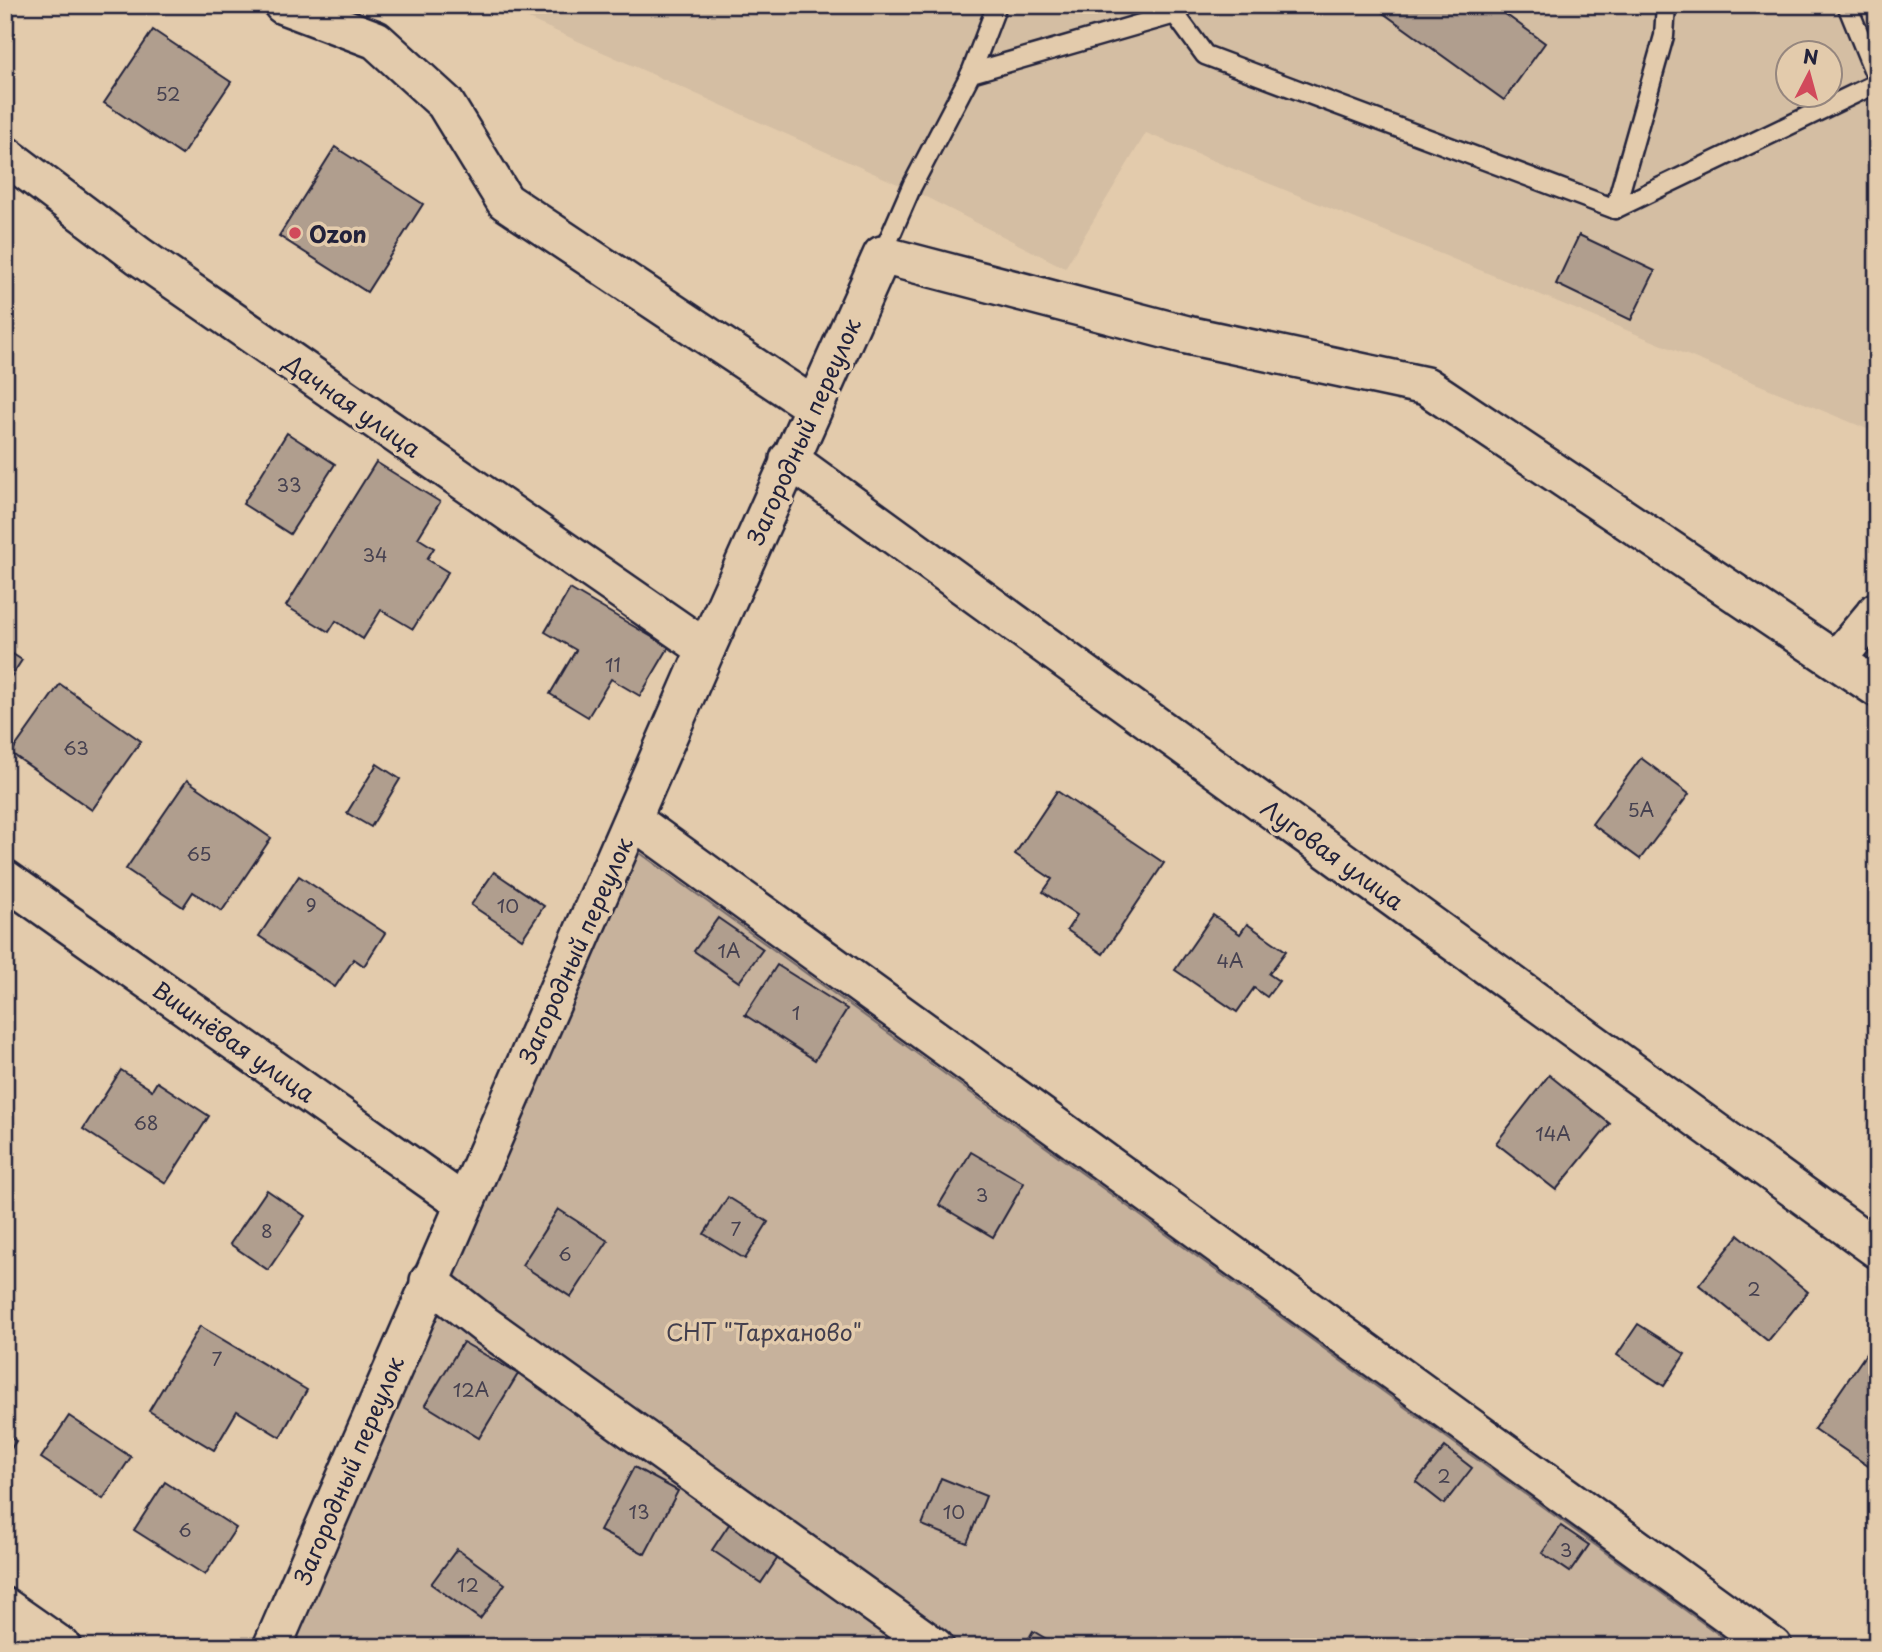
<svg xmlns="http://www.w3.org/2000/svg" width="1882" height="1652" font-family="'Playpen Sans',sans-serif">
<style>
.built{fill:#d4bea3;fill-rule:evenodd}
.green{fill:#c7b29c;stroke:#746a6c;stroke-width:2}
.building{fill:#b09e8e;stroke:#22223b;stroke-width:2}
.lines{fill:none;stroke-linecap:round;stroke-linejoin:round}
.service-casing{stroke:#22223b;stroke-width:23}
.minor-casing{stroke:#22223b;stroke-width:42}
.service{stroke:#e3cbac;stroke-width:18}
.minor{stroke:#e3cbac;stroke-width:37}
.poi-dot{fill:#d1495b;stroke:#e3cbac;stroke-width:2.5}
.labels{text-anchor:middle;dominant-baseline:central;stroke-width:7;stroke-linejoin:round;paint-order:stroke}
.number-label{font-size:19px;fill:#464150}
.poi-label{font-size:23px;font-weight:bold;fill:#22223b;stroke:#e3cbac;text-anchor:start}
.street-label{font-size:23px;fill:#22223b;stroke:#e3cbac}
.park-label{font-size:23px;fill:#433f4e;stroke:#e3cbac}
</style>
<rect width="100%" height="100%" fill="#e3cbac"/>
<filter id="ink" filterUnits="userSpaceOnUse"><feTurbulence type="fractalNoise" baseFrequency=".0143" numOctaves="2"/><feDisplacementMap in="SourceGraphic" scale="14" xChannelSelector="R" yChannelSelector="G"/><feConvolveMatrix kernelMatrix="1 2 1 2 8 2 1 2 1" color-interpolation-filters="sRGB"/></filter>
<g filter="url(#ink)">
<path class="built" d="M497 5H1877V433L1146 133 1065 268 920 194ZM1787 52H1829V94H1787Z"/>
<path class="green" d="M629 845 1736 1647H280Z"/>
<g class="building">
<path d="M1372 5H1493L1545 43 1504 100Z"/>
<path d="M153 30 231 82 182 155 104 103Z"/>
<path d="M335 147 423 204 367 292 279 236Z"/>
<path d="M1579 235 1655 271 1631 320 1556 284Z"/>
<path d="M287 433 335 464 290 534 243 504Z"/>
<path d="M376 462 440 502 418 538 434 548 427 559 448 572 413 629 381 610 363 639 336 621 329 632 286 606Z"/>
<path d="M570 589 669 647 640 696 611 679 588 717 550 694 576 650 545 632Z"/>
<path d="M5 649 22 660 5 686Z"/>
<path d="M60 684 141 741 92 810 11 753Z"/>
<path d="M1641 758 1689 794 1640 859 1592 824Z"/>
<path d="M377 764 400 779 371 827 347 813Z"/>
<path d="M187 780 271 838 222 911 193 892 183 907 126 869Z"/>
<path d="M1057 791 1164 863 1103 954 1067 930 1077 915 1043 892 1052 879 1015 854Z"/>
<path d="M494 872 544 906 522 939 471 905Z"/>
<path d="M299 876 385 933 364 966 354 959 335 987 259 936Z"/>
<path d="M1213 915 1240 934 1247 924 1286 951 1269 974 1279 981 1267 997 1254 988 1237 1012 1175 970Z"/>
<path d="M718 918 763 949 739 982 694 951Z"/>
<path d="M777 965 847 1009 815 1060 745 1015Z"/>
<path d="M121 1070 152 1090 157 1082 209 1116 166 1183 83 1129Z"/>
<path d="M1549 1075 1610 1124 1556 1190 1496 1143Z"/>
<path d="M971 1152 1024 1183 993 1237 939 1205Z"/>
<path d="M267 1190 305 1216 268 1270 230 1244Z"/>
<path d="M728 1197 768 1222 745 1259 704 1234Z"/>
<path d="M558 1209 608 1241 571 1297 522 1265Z"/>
<path d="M1739 1235 1808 1292 1768 1341 1699 1285Z"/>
<path d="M1638 1324 1685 1354 1664 1386 1617 1355Z"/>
<path d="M200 1326 307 1390 280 1437 237 1411 214 1450 149 1411Z"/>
<path d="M463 1342 518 1374 479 1438 425 1405Z"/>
<path d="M1868 1351 1877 1357V1472L1814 1429Z"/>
<path d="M69 1416 131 1457 103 1499 41 1458Z"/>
<path d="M5 1434 16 1441 5 1458Z"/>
<path d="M1445 1447 1472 1468 1444 1504 1416 1482Z"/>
<path d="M634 1467 678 1491 645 1554 600 1531Z"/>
<path d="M941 1478 986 1496 967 1543 922 1525Z"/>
<path d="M165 1482 236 1528 205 1575 134 1530Z"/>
<path d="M730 1523 779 1556 761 1583 712 1550Z"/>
<path d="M1561 1526 1589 1545 1570 1572 1542 1553Z"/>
<path d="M457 1549 505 1584 480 1619 431 1584Z"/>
<path d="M1033 1631 1060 1647H1024Z"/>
</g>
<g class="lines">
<defs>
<g id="service">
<path d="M1847 5 1877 79"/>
<path d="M1175 14 1205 55 1615 209 1877 83"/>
<path d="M971 73 997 5"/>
<path d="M1615 209 1664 36 1666 5"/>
<path d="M882 255 912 186 971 73 1175 14 1182 5"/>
</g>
<g id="minor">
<path d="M283 5 376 40 445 103 505 201 813 406"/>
<path d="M5 155 139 256 706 649"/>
<path d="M789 459 1877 1249"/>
<path d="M1837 659 1877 611"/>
<path d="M633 820 1773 1647"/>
<path d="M5 879 463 1203"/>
<path d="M429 1281 485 1325 935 1647"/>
<path d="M5 1607 62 1647"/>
<path d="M272 1647 706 649 882 255 1187 335 1426 386 1877 688"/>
</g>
</defs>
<use href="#service" class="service-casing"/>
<use href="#minor" class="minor-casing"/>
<use href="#service" class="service"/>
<use href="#minor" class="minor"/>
</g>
</g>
<circle class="poi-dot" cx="295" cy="233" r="7"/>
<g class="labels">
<g class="number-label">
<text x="168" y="93">52</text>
<text x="289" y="484">33</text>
<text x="375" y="554">34</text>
<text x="613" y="664">11</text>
<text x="76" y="747">63</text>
<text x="1641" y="809">5А</text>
<text x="199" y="853">65</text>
<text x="311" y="904">9</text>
<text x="508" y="905">10</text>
<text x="729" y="950">1А</text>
<text x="1230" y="960">4А</text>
<text x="796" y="1012">1</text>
<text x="146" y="1122">68</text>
<text x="1553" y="1133">14А</text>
<text x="982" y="1194">3</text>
<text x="736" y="1228">7</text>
<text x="267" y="1230">8</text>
<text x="565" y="1253">6</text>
<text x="1754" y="1288">2</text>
<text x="217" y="1358">7</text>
<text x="471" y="1389">12А</text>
<text x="1444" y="1475">2</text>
<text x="639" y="1511">13</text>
<text x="954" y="1511">10</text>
<text x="185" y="1529">6</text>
<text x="1566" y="1549">3</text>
<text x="468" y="1584">12</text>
</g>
<g class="poi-label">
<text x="309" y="233">Ozon</text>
</g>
<g class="street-label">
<text transform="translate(353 405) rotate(35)">Дачная улица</text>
<text transform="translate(803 431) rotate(-66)">Загородный переулок</text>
<text transform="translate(1333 854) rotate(36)">Луговая улица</text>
<text transform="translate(575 950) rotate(-66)">Загородный переулок</text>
<text transform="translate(234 1041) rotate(35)">Вишнёвая улица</text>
<text transform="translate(348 1470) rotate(-67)">Загородный переулок</text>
</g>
<g class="park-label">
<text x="764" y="1331">СНТ "Тарханово"</text>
</g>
</g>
<rect width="1882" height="1652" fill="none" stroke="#e3cbac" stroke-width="28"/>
<rect x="14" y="14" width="1854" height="1624" fill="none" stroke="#22223b" stroke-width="2.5" filter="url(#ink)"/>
<g transform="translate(1809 74) rotate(6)"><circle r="33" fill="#e3cbac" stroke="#96877f" stroke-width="2"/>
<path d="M0-5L12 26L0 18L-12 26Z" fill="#d1495b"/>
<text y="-10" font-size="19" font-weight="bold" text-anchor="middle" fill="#22223b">N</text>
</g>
</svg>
